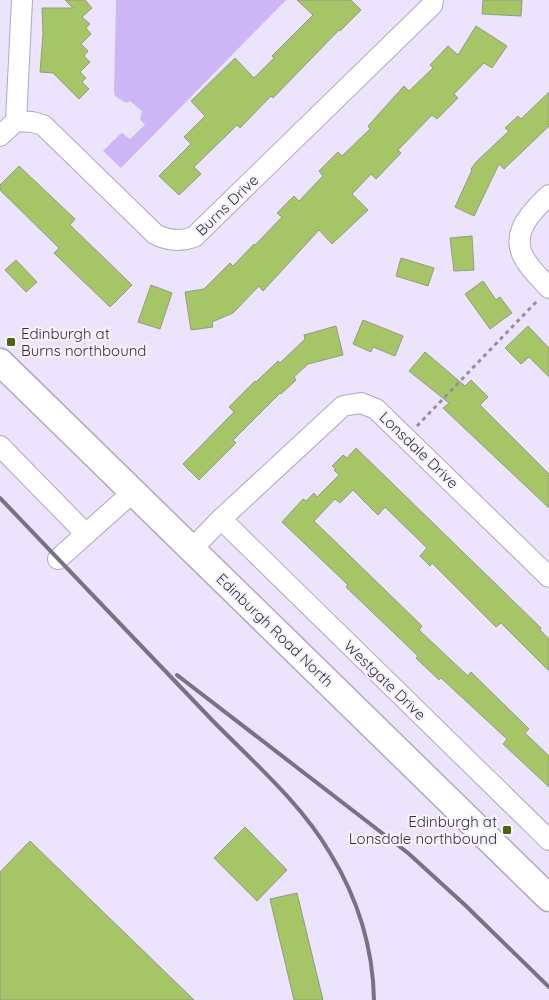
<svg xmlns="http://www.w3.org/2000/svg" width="549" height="1000" font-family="Quicksand,sans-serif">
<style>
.green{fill:#cdb6f5}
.building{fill:#a6c566;stroke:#929c83}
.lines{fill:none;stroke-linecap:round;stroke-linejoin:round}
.minor-casing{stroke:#b0a7c0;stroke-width:22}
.major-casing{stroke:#b0a7c0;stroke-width:29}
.path{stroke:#958ea1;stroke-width:3;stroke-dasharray:4 4;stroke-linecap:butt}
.minor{stroke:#fff;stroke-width:20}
.major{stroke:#fff;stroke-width:26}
.rail{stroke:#787383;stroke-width:4}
.poi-dot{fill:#4e6410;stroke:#f7f3fe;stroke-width:2}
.labels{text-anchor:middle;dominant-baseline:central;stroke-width:4.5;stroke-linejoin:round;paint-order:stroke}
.street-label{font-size:15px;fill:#332f3a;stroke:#f7f3fe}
.poi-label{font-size:15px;fill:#332f3a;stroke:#f7f3fe;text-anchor:start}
</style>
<rect width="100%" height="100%" fill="#ece3fd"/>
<path class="green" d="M116 0H286L121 168 103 151 119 135 122 133 130 139 145 125 140 119 142 111 130 101 126 103 115 96 114 92Z"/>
<g class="building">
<path d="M65 0H85L92 8 82 17 90 24 86 28 91 34 81 44 88 51 84 56 90 62 80 72 86 78 82 82 89 89 79 99 53 73 40 72 43 34 42 8H73Z"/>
<path d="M297 0H351L361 10 340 31 339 30 273 98 271 96 240 128 237 125 194 167 201 174 179 195 159 176 191 144 184 137 205 116 191 101 235 58 254 78 274 58 272 56 313 15Z"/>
<path d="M483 0H522L521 16 482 14Z"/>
<path d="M476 26 507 46 492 68 484 63 454 94 458 98 437 119 432 115 398 150 401 153 376 179 371 174 352 194 368 210 332 244 319 230 263 291 259 286 233 313 212 322 213 327 191 330 185 292 204 289 230 263 233 266 254 244 255 245 282 217 277 213 294 196 299 201 323 176 319 171 338 152 342 156 370 129 368 126 404 86 409 91 433 68 430 65 448 46 458 55Z"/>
<path d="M549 92V126L504 169 499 164 474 216 455 207 472 170 471 169 476 162 509 131 505 128 518 116 521 119Z"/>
<path d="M19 166 75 219 70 225 132 285 110 307 54 253 59 248 0 190V185Z"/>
<path d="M472 236 474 270 454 271 450 238Z"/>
<path d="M401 258 434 268 428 286 396 276Z"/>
<path d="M16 260 37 282 26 292 5 270Z"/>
<path d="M483 281 496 300 500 297 512 313 490 329 465 294Z"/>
<path d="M151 285 172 293 160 329 138 322Z"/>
<path d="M363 320 403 336 395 356 373 347 371 352 353 344Z"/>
<path d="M336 326 343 355 308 364 294 377 296 380 281 394 280 393 233 440 236 443 199 480 183 464 234 412 229 407 255 381 256 382 278 361 280 363 305 339 304 335Z"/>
<path d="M528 326 549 348V377L529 357 521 364 505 348Z"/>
<path d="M425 352 465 386 471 380 488 397 480 405 549 474V508L443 408 449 403 409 371Z"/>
<path d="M356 448 541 628 540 630 549 639V671L501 623 496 627 432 563 430 566 420 556 427 548 385 507 378 515 353 490 340 503 335 499 314 521 422 626 419 630 468 676 471 672 529 729 525 733 549 756V787L503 744 507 739 441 678 439 680 416 658 418 656 346 587 348 585 282 522 303 499 306 501 314 493 317 497 339 475 334 470 336 469 332 466 343 455 347 458Z"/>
<path d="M245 827 287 870 257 901 214 858Z"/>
<path d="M30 841 194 1000H0V872Z"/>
<path d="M297 893 323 1000H294L270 899Z"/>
</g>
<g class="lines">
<defs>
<g id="minor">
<path d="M16 121 22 0"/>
<path d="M0 136 16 121 32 122 43 125 155 234C168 241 180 242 194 237L432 5 433 0"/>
<path d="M549 195C531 212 508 235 526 261 532 271 541 279 549 288"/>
<path d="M0 446 86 534"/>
<path d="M221 519 549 840"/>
<path d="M192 549 221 519 343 406 361 403 376 409 549 577"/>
<path d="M58 559 133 492"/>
</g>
<path id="major" d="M0 362 549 898"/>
</defs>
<use href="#minor" class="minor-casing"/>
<use href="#major" class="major-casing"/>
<path class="path" d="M417 426 537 301"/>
<use href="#minor" class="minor"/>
<use href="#major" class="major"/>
<g class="rail">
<path d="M0 498C71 572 142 646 212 720 253 762 300 802 330 853 357 897 373 948 374 1000"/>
<path d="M177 675 408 853 465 905 549 987"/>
</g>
</g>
<g class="poi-dot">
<rect x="6" y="337" width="10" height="10" rx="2.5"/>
<rect x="502" y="825" width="10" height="10" rx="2.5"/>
</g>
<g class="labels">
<g class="street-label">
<text transform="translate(227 205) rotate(-44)">Burns Drive</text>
<text transform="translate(419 450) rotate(44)">Lonsdale Drive</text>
<text transform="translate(275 630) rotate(44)">Edinburgh Road North</text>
<text transform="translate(385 680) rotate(44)">Westgate Drive</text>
</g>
<g class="poi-label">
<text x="21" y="333">Edinburgh at<tspan x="21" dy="17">Burns northbound</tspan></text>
<text x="497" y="821" text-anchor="end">Edinburgh at<tspan x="497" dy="17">Lonsdale northbound</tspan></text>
</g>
</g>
</svg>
